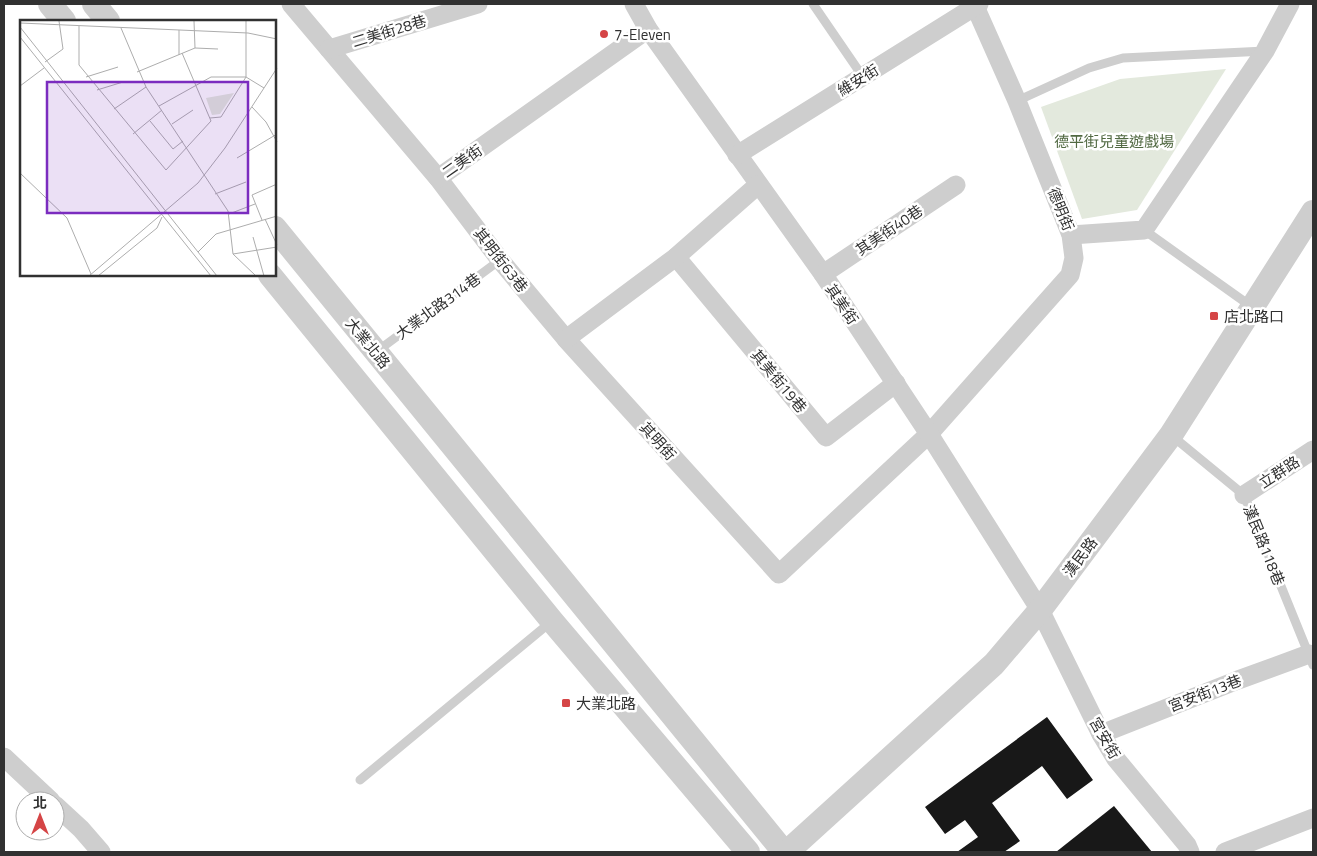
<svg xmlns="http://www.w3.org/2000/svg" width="1317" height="856" font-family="'Titillium Web','Noto Sans TC',sans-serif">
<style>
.green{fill:#e3e9dd}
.building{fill:#181818}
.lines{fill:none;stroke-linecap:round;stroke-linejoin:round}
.service{stroke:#cecece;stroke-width:9}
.minor{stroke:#cecece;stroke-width:19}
.tertiary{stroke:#cecece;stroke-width:24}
.poi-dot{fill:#d54546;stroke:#fff;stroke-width:2}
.labels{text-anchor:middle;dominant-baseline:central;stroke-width:5;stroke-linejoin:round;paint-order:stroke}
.street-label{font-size:15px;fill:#313131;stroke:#fff}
.poi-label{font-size:15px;fill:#313131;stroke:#fff;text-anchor:start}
.park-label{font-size:15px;fill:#516942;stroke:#fff}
.inset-road{fill:none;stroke:#adadad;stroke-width:1}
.view{fill:#7b2cbf;fill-opacity:0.15;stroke:#7b2cbf;stroke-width:2.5}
.inset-edge{fill:none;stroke:#313131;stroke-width:2.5}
</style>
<rect width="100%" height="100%" fill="#fff"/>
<path class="green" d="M1226 69 1137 210 1082 219 1041 107 1120 79Z"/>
<g class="building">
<path d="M1047 717 1093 780 1067 799 1042 766 992 803 1020 841 1004 852H957L978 837 965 820 945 834 925 807Z"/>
<path d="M1114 806 1152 852H1056Z"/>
</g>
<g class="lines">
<g class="service">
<path d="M813 4 863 77"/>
<path d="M1017 101 1089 68 1123 58 1265 51"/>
<path d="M1144 230 1252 307"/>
<path d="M376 352 500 260"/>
<path d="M1171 435 1244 495 1313 665"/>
<path d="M360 780 552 621"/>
</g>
<g class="minor">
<path d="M291 4 438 178 500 260 566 339 779 574 929 434 1070 275 1074 258 1071 235 1017 101 974 4"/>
<path d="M634 4 648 29 823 274 929 434 1040 610 1101 734 1116 759 1187 845 1190 852"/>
<path d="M329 49 478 4"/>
<path d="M737 155 979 4"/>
<path d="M438 178 648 29"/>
<path d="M1071 235 1144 230 1265 51 1290 4"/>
<path d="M676 257 826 437 896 383"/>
<path d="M823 274 956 185"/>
<path d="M566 339 676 257 758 185"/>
<path d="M1244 495 1313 450"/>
<path d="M1101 734 1238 680 1309 654"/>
<path d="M4 757 51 801"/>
<path d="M55 805 81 829 101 852"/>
<path d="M1225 852 1313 818"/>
</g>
<g class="tertiary">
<path d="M50 4 64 21"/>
<path d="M94 4 108 21"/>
<path d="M275 228 784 852"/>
<path d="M270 275 552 621 748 852"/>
<path d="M787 852 994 664 1040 610 1171 435 1313 212"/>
</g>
</g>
<g class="poi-dot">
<circle cx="604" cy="34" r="5"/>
<rect x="1209" y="311" width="10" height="10" rx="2.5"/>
<rect x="561" y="698" width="10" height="10" rx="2.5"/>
</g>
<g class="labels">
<g class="street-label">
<text transform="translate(389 31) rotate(-17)">二美街28巷</text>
<text transform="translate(858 80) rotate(-32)">維安街</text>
<text transform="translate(462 161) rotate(-35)">二美街</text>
<text transform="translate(1061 209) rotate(68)">德明街</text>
<text transform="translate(889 230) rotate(-34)">其美街40巷</text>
<text transform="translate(501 260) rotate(52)">其明街63巷</text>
<text transform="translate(842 304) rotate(56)">其美街</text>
<text transform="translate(438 306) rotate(-36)">大業北路314巷</text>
<text transform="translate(368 343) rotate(51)">大業北路</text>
<text transform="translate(779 381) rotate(50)">其美街19巷</text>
<text transform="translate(658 441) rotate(48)">其明街</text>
<text transform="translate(1279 472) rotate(-33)">立群路</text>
<text transform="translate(1264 545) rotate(68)">漢民路118巷</text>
<text transform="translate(1080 557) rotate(-53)">漢民路</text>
<text transform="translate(1205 693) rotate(-21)">宮安街13巷</text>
<text transform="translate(1105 738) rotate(60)">宮安街</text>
</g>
<g class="poi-label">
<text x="614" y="34">7-Eleven</text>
<text x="1224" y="316">店北路口</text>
<text x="576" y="703">大業北路</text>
</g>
<g class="park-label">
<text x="1114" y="141">德平街兒童遊戲場</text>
</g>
</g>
<g transform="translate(20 20)">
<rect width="256" height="256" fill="#fff"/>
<path d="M214 73 200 94 192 95 186 78Z" fill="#e3e9dd"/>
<path class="inset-road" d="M174 1 175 28M0 3 228 13 257 19M59 6V45L146 150 191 101 162 33M0 7 197 256M101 8 126 67 208 191 213 234 236 256M159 10V35M0 17 191 256M25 42 43 29 39 1M117 52 175 28 198 29M66 57 98 47M0 66 24 48M77 70 103 62M139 86 191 57H226L244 68M232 87 246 102 257 122M94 89 126 67M190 98 201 97 226 57V1M130 101 153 129 163 121M152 104 173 90M113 114 142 90M217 138 257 114M0 153 47 198 71 254M195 174 226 162M209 194 235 184M245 199 257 225M242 200 232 175 257 164M233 217 244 256M178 232 196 214 257 196M213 234 257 227M69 256 178 163 205 128 257 48M78 256 137 208 142 197"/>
<path class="view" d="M27 62H228V193H27Z"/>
<rect width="256" height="256" class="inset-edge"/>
</g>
<rect width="1317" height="856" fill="none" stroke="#313131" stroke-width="10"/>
<g transform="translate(40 816)"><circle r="24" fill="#ffffff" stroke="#adadad"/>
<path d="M0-4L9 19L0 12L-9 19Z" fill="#d54546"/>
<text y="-8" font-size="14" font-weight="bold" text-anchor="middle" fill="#313131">北</text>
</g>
</svg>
